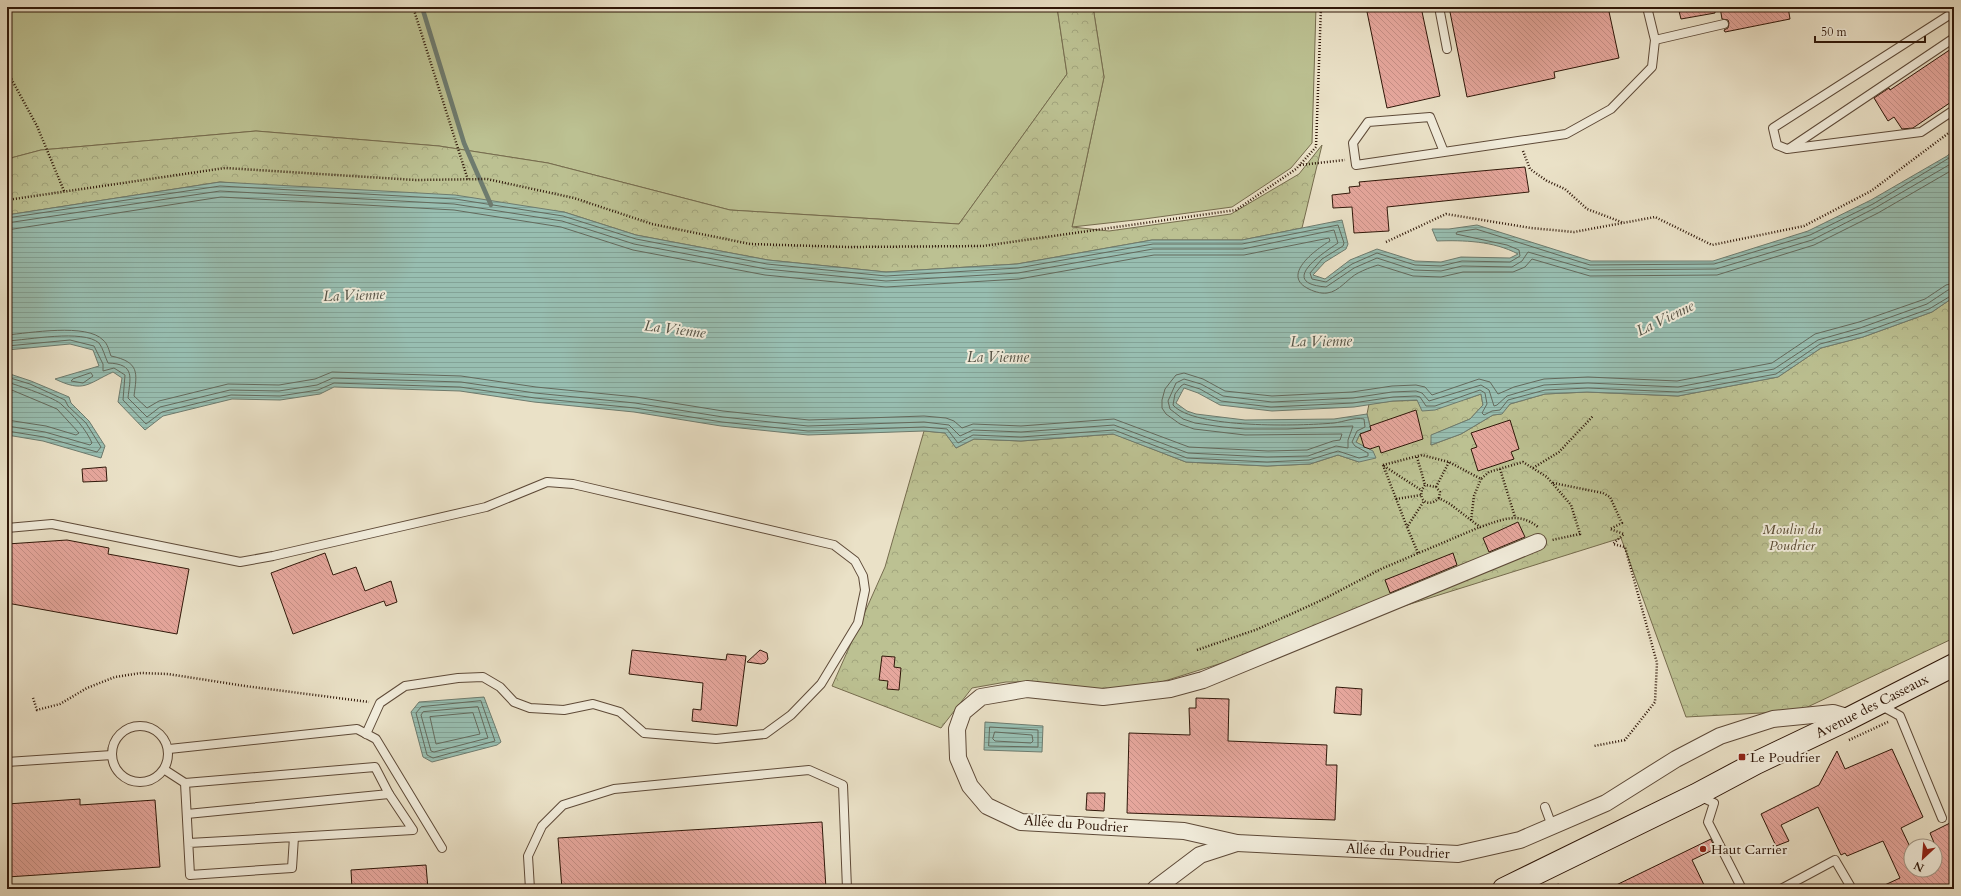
<svg xmlns="http://www.w3.org/2000/svg" width="1961" height="896" font-family="Cardo,serif">
<style>
.grass{fill:#bcc192;stroke:#766c4e}
.forest{fill:url(#forest-crowns);stroke:#766c4e}
.water{fill:url(#water-rules);stroke:#6e7b6e}
.lines{fill:none;stroke-linecap:round;stroke-linejoin:round}
.shore{stroke:#646a5d;stroke-width:1}
.stream{stroke:#6e7b6e;stroke-width:4.5}
.building{fill:url(#building-back-hatch);stroke:#2f1709}
.service-casing{stroke:#5e4a38;stroke-width:10}
.minor-casing{stroke:#5e4a38;stroke-width:18}
.secondary-casing{stroke:#2f1709;stroke-width:24}
.path{stroke:#2f1709;stroke-width:2.5;stroke-dasharray:1 2;stroke-linecap:butt}
.service{stroke:#f1ecdb;stroke-width:8}
.minor{stroke:#f1ecdb;stroke-width:16}
.secondary{stroke:#f1ecdb;stroke-width:22}
.poi-dot{fill:#8f2418;stroke:#f1ecdb;stroke-width:1.5}
.labels{text-anchor:middle;dominant-baseline:central;stroke-width:4;stroke-linejoin:round;paint-order:stroke}
.park-label{font-size:14px;font-style:italic;fill:#594a32;stroke:#f1ecdb}
.street-label{font-size:14px;fill:#2f1709;stroke:#f1ecdb}
.poi-label{font-size:14px;fill:#2f1709;stroke:#f1ecdb;text-anchor:start}
.water-label{font-size:15px;font-style:italic;fill:#545144;stroke:#f1ecdb}
</style>
<defs>
<pattern id="forest-crowns" width="20" height="18" patternUnits="userSpaceOnUse"><rect width="20" height="18" fill="#bcc192"/><path d="M2 6a3 3 0 1 1 6 0M12 15a3 3 0 1 1 6 0" fill="none" stroke="#a2a57d"/></pattern>
<pattern id="water-rules" width="6" height="5" patternUnits="userSpaceOnUse"><rect width="6" height="5" fill="#98beb1"/><path d="M0 2.5h6" fill="none" stroke="#83a397"/></pattern>
<pattern id="building-back-hatch" width="6" height="6" patternUnits="userSpaceOnUse"><rect width="6" height="6" fill="#e6a79d"/><path d="M-1 5l2 2M0 0l6 6M5-1l2 2" fill="none" stroke="#c68f86"/></pattern>
</defs>
<rect width="100%" height="100%" fill="#eae1c7"/>
<filter id="stains"><feTurbulence type="fractalNoise" baseFrequency=".005" numOctaves="4"/><feColorMatrix values="0 0 0 0 .2 0 0 0 0 .09 0 0 0 0 .02 0 0 0 .5 -.17"/></filter>
<radialGradient id="worn" r=".72"><stop offset=".6" stop-color="#630" stop-opacity="0"/><stop offset="1" stop-color="#630" stop-opacity=".3"/></radialGradient>
<g class="grass">
<path d="M7 7H1057L1067 74 959 224 730 210 548 163 439 146 256 131 41 150 7 159Z"/>
<path d="M1093 7H1316L1312 143 1291 168 1232 207 1144 219 1072 227 1104 77Z"/>
</g>
<g class="forest">
<path d="M1057 7H1093L1104 77 1072 227 1109 231 1231 214 1299 174 1322 145 1302 228 1242 240H1152L1017 264 886 272 768 260 636 235 564 212 220 182 7 215V159L41 150 256 131 439 146 548 163 730 210 959 224 1067 74Z"/>
<path d="M1954 297V638L1799 711 1686 717 1621 538 1155 684 1098 691 1038 682H1006L972 688 941 728 832 686 885 567 924 431 946 433 956 448 974 439 1021 441 1114 434 1186 462 1267 466 1310 464 1338 455 1359 462 1364 447 1356 442 1360 434 1371 430 1367 414 1369 404 1393 401 1467 399 1481 394 1483 405 1470 419 1432 435 1431 445 1461 434 1493 415 1501 414 1510 404 1545 394 1587 392 1678 396 1778 377 1821 348 1863 337 1932 312Z"/>
</g>
<g class="water">
<path d="M1954 150V297L1932 312 1863 337 1821 348 1778 377 1678 396 1587 392 1545 394 1510 404 1502 414 1493 415 1461 434 1431 445V435L1470 419 1483 405 1481 394 1435 410 1422 411 1417 400 1393 401 1354 407 1272 411 1220 405 1198 393 1184 388 1176 403 1187 411 1196 414 1245 420 1334 419 1367 414 1371 430 1360 434 1356 442 1373 451 1376 458 1359 462 1338 455 1310 464 1267 466 1186 462 1113 434 1021 441 974 439 956 448 945 433 924 431 808 435 721 426 634 412 534 402 460 391 334 387 320 394 280 400 232 399 163 416 145 430 118 402 122 378 113 372C87 384 84 393 55 379L99 366 93 350 70 344 7 350V215L220 182 455 195 564 212 636 235 768 260 886 272 1017 264 1152 240H1242L1342 220 1348 244 1346 249 1325 262 1313 275 1325 279 1350 260 1377 249 1415 261 1441 262 1461 257 1510 258 1518 254C1494 241 1463 240 1437 241L1432 229H1449L1477 225 1591 261H1713L1808 231 1871 200 1947 156Z"/>
<path d="M7 373 31 381 69 397 71 403 89 421 105 446 101 458 43 441 7 435Z"/>
<path d="M484 697 501 742 497 745 432 762 423 757 411 712 419 702Z"/>
<path d="M985 722 1043 726 1042 752 984 750Z"/>
</g>
<g class="lines">
<g class="shore">
<path d="M7 218 220 186 455 199 563 216 636 239 767 264 886 276 1018 268 1153 244H1242L1338 225 1344 243 1343 246 1322 259 1310 273 1312 279 1326 282 1352 264 1377 253 1415 265 1441 266 1462 261 1510 262 1520 256 1519 250 1507 245 1456 234 1457 232 1476 229 1590 265 1714 264 1810 235 1873 204 1954 155"/>
<path d="M7 223 220 191 454 204 562 221 634 244 766 269 886 281 1018 273 1153 249H1243L1334 230 1338 243C1323 253 1277 283 1326 287L1354 268 1377 258 1414 270 1441 271 1462 266 1512 267 1522 261 1528 252 1590 270 1716 269 1812 240 1875 208 1954 162"/>
<path d="M7 230 221 197 454 210 561 227 633 250 765 275 886 287 1019 279 1154 255H1244L1329 238 1330 241C1318 248 1281 274 1307 288 1312 291 1321 294 1327 293 1339 292 1348 278 1358 273 1364 270 1371 267 1378 265L1413 276 1441 277 1463 272H1513L1525 267 1532 259 1590 276 1717 275 1814 245 1878 213 1954 169"/>
<path d="M7 335C29 333 87 323 103 340 108 344 109 351 111 356 140 362 137 373 134 396L147 408 159 401 228 384 279 385 315 379 332 372 461 376 536 387 636 397 723 411 809 420 924 416 946 418 954 421 962 428 973 424 1021 426 1114 419 1189 447 1268 451 1307 450 1333 441 1340 440 1342 434 1245 435 1194 429 1180 424 1166 414 1162 408V400L1165 389 1172 380 1176 375 1184 373 1203 379 1225 391 1272 396 1352 392 1392 386 1416 385 1425 387 1432 395 1479 379 1490 382 1498 394 1514 387 1544 379 1588 377 1677 381 1772 363 1815 334 1859 322 1925 299 1946 285 1954 283"/>
<path d="M7 341C28 340 83 329 99 343 103 348 105 357 108 363 136 364 130 378 128 398L147 417 160 407 230 390 279 391 317 385 333 378 461 382 535 393 635 403 723 417 808 426 924 422 949 425 960 436 973 430 1021 432 1114 425 1188 453 1267 457 1308 456 1336 446 1348 448V440L1353 426 1287 429H1245L1223 427 1195 423 1183 419 1170 409 1168 401 1176 383 1184 379 1201 384 1223 396 1272 402 1353 398 1392 392 1416 391 1422 393 1429 401 1481 385 1489 390 1494 406 1497 405 1507 396 1544 385 1588 383 1678 387 1774 369 1818 340 1860 328 1927 304 1948 290 1954 289"/>
<path d="M7 346 70 340 94 346 103 364V371L114 368 125 375 123 400 146 424 162 412 231 395 280 396 318 390 334 383 460 387 535 398 635 408 722 422 808 431 924 427 947 429 958 443 973 435 1021 437 1114 430 1187 458 1267 462 1309 460 1338 451 1359 458 1368 456V453L1355 446 1352 442 1357 431 1365 427 1364 419C1355 417 1343 422 1334 423 1301 426 1194 429 1173 405L1175 394 1181 386 1184 384 1200 389 1221 401 1271 407 1353 403 1393 397 1416 396 1420 397 1426 406H1435L1480 390 1485 393 1487 404 1482 413 1484 415 1492 411 1500 410 1508 400 1545 390 1588 388 1678 392 1776 374 1820 344 1862 333 1929 309 1954 294"/>
<path d="M91 373 93 376 83 383 71 381 73 379Z"/>
<path d="M7 377 30 384 65 400 68 406 86 423 101 447 97 452 44 437 7 431"/>
<path d="M7 382C17 385 56 398 62 405 73 415 86 429 92 443L90 445 45 432 7 426"/>
<path d="M7 388 57 409 79 433 76 435 46 426 7 420"/>
<path d="M481 701 495 741 433 758 427 755 416 713 421 707Z"/>
<path d="M478 707 488 738 434 752 431 751 421 715 423 712Z"/>
<path d="M473 713 480 734 436 744 430 717Z"/>
<path d="M990 727 1038 730V747L989 746Z"/>
<path d="M995 732 1032 735 1033 741 1031 743 995 741 993 739Z"/>
</g>
<path class="stream" d="M422 7 464 143 491 205"/>
</g>
<g class="building">
<path d="M1366 7H1421L1440 96 1387 108Z"/>
<path d="M1449 7H1608L1619 58 1554 72 1555 78 1467 97Z"/>
<path d="M1678 7H1715V13L1681 19Z"/>
<path d="M1720 7H1788L1790 19 1725 32 1724 30 1728 28 1729 23 1728 20 1722 19Z"/>
<path d="M1954 47V100L1913 128 1902 129 1894 117 1888 121 1874 98 1889 88 1890 90Z"/>
<path d="M1525 167 1529 192 1387 207 1389 231 1354 233 1352 207 1333 208 1332 195 1350 193 1349 187 1360 186 1359 182Z"/>
<path d="M1416 410 1423 439 1381 453 1379 446 1370 449 1364 447 1360 434 1371 430 1370 426Z"/>
<path d="M1510 420 1519 449 1511 452 1514 459 1478 471 1471 449 1477 447 1471 433Z"/>
<path d="M106 467 107 481 83 482 82 469Z"/>
<path d="M1518 522 1525 537 1489 552 1483 538Z"/>
<path d="M67 540 109 548 108 554 189 569 177 634 7 603V544Z"/>
<path d="M325 553 333 575 356 567 365 591 391 581 397 602 386 606 384 601 293 634 271 573Z"/>
<path d="M1453 553 1457 565 1390 593 1385 580Z"/>
<path d="M632 650 726 660 727 654 746 656 737 726 692 721 693 709 701 710 703 683 629 674Z"/>
<path d="M760 650 767 653 768 659 765 663 761 664 747 662Z"/>
<path d="M882 656 895 657 894 667 901 668 899 690 887 689 888 681 879 680Z"/>
<path d="M1336 687 1362 689 1361 715 1334 713Z"/>
<path d="M1196 698 1229 699 1228 741 1327 745 1326 765H1337L1335 820 1127 813 1129 733 1190 735 1189 708H1196Z"/>
<path d="M1892 749 1923 817 1901 828 1911 849V870H1935V845L1930 833 1954 821V889H1876L1900 878 1883 841 1847 856 1845 853 1841 855 1818 807 1781 825 1789 841 1776 846 1761 814 1819 785 1837 751 1845 769Z"/>
<path d="M1087 793H1105L1104 811 1086 810Z"/>
<path d="M80 799V805L155 800 160 867 7 877V804Z"/>
<path d="M822 822 826 889H562L558 838Z"/>
<path d="M1711 839 1715 849 1692 860 1706 889H1608Z"/>
<path d="M426 865 428 889H352L351 870Z"/>
</g>
<g class="lines">
<defs>
<g id="service">
<path d="M1439 7 1447 49"/>
<path d="M1954 12 1773 128 1777 145 1787 149 1921 132 1954 110"/>
<path d="M1655 40 1724 24"/>
<path d="M1790 148 1954 38"/>
<path d="M1444 152 1430 117 1368 122 1353 143 1356 165 1566 134 1611 109 1652 67 1655 40 1647 7"/>
<path d="M7 528 52 524 240 562 273 556 486 507 547 482 573 484 834 545 855 561 863 576 865 590 858 623 821 684 791 715 765 734 716 739 644 733 620 712 593 704 564 710 530 708 514 702 500 687 483 677 458 678 405 686 380 703 366 734"/>
<path d="M1880 705 1900 716 1942 818"/>
<circle cx="140" cy="754" r="28"/>
<path d="M169 749 357 729 376 739 442 848"/>
<path d="M7 762 112 755"/>
<path d="M165 770 185 783 190 875 292 868 294 837 189 843"/>
<path d="M185 783 375 767 389 794 187 814"/>
<path d="M1699 796 1714 803 1708 822 1742 889"/>
<path d="M1545 807 1552 826"/>
<path d="M294 837 413 830 389 794"/>
<path d="M530 889 528 856 542 826 563 805 614 789 809 770 843 785 847 889"/>
<path d="M1781 889 1835 860 1852 889"/>
</g>
<g id="minor">
<path d="M1538 542 1203 680 1170 689 1103 697 1027 689 981 697 963 712 957 729 958 758 970 786 987 806 1021 822 1184 831 1237 843 1458 854 1520 840 1606 803 1676 759 1720 736 1773 719 1833 713 1850 718"/>
<path d="M1155 889 1200 855 1237 843"/>
</g>
<path id="secondary" d="M1504 889 1696 795 1756 763 1844 721 1954 665"/>
</defs>
<use href="#service" class="service-casing"/>
<use href="#minor" class="minor-casing"/>
<use href="#secondary" class="secondary-casing"/>
<g class="path">
<path d="M413 7 468 180"/>
<path d="M7 71 37 126 64 191"/>
<path d="M1523 151 1530 169 1547 181 1565 189 1587 209 1624 223"/>
<path d="M1300 165 1345 160"/>
<path d="M7 200 225 168 416 180 487 179 574 198 652 224 750 244 848 247 983 246 1236 210 1296 169 1316 147 1321 7"/>
<path d="M1386 242 1446 214 1531 228 1574 232 1655 217 1712 245 1804 226 1871 191 1954 129"/>
<path d="M1417 457 1425 485"/>
<path d="M1383 465 1422 455 1449 462 1481 479 1489 472 1523 462 1547 477 1571 505 1580 534 1552 540"/>
<path d="M1383 465 1407 527"/>
<path d="M1384 466 1421 490"/>
<path d="M1533 468 1559 452 1593 416"/>
<path d="M1500 469 1515 517"/>
<path d="M1553 483 1603 493 1610 497 1622 523 1610 529 1624 534 1613 544 1625 547 1657 663 1655 702 1625 740 1594 746"/>
<path d="M1436 487 1449 462"/>
<path d="M1439 498C1427 510 1415 497 1425 485L1436 487 1440 492 1439 498 1450 504 1480 527C1502 520 1518 511 1538 527"/>
<path d="M1396 499 1421 495"/>
<path d="M1471 520 1474 496 1481 479"/>
<path d="M1418 553 1407 527 1424 501"/>
<path d="M1197 650 1258 629 1322 600 1381 569 1480 527"/>
<path d="M33 698 37 710 60 704 87 688 115 677 141 673 168 674 245 686 369 702"/>
<path d="M1849 740 1888 722"/>
<path d="M1550 889 1560 884"/>
</g>
<use href="#service" class="service"/>
<use href="#minor" class="minor"/>
<use href="#secondary" class="secondary"/>
</g>
<g class="poi-dot">
<rect x="1738" y="753" width="8" height="8" rx="2"/>
<circle cx="1703" cy="849" r="4"/>
</g>
<g class="labels">
<g class="park-label">
<text x="1792" y="529">Moulin du<tspan x="1792" dy="16">Poudrier</tspan></text>
</g>
<g class="street-label">
<text transform="translate(1872 706) rotate(-27)">Avenue des Casseaux</text>
<text transform="translate(1076 824) rotate(4)">Allée du Poudrier</text>
<text transform="translate(1398 851) rotate(3)">Allée du Poudrier</text>
</g>
<g class="poi-label">
<text x="1750" y="757">Le Poudrier</text>
<text x="1711" y="849">Haut Carrier</text>
</g>
<g class="water-label">
<text transform="translate(354 295) rotate(-2)">La Vienne</text>
<text transform="translate(1665 318) rotate(-26)">La Vienne</text>
<text transform="translate(675 329) rotate(7)">La Vienne</text>
<text transform="translate(1321 341) rotate(-1)">La Vienne</text>
<text x="998" y="357">La Vienne</text>
</g>
</g>
<rect width="1961" height="896" fill="none" stroke="#eae1c7" stroke-width="24"/>
<rect x="8" y="8" width="1945" height="880" fill="none" stroke="#2f1709" stroke-width="2"/>
<rect x="12" y="12" width="1937" height="872" fill="none" stroke="#2f1709"/>
<g transform="translate(1923 858) rotate(206)"><circle r="19" fill="#f1ecdb" stroke="#a39787"/>
<path d="M0-3L7 15L0 10L-7 15Z" fill="#8f2418"/>
<text y="-6" font-size="11" font-weight="bold" text-anchor="middle" fill="#2f1709">N</text>
</g>
<path d="M1815 36v6h110v-6" fill="none" stroke="#2f1709" stroke-width="2"/>
<text x="1821" y="36" font-size="12" fill="#2f1709" stroke="#f1ecdb" stroke-width="3" paint-order="stroke">50 m</text>
<rect width="100%" height="100%" filter="url(#stains)"/>
<rect width="100%" height="100%" fill="url(#worn)"/>
</svg>
